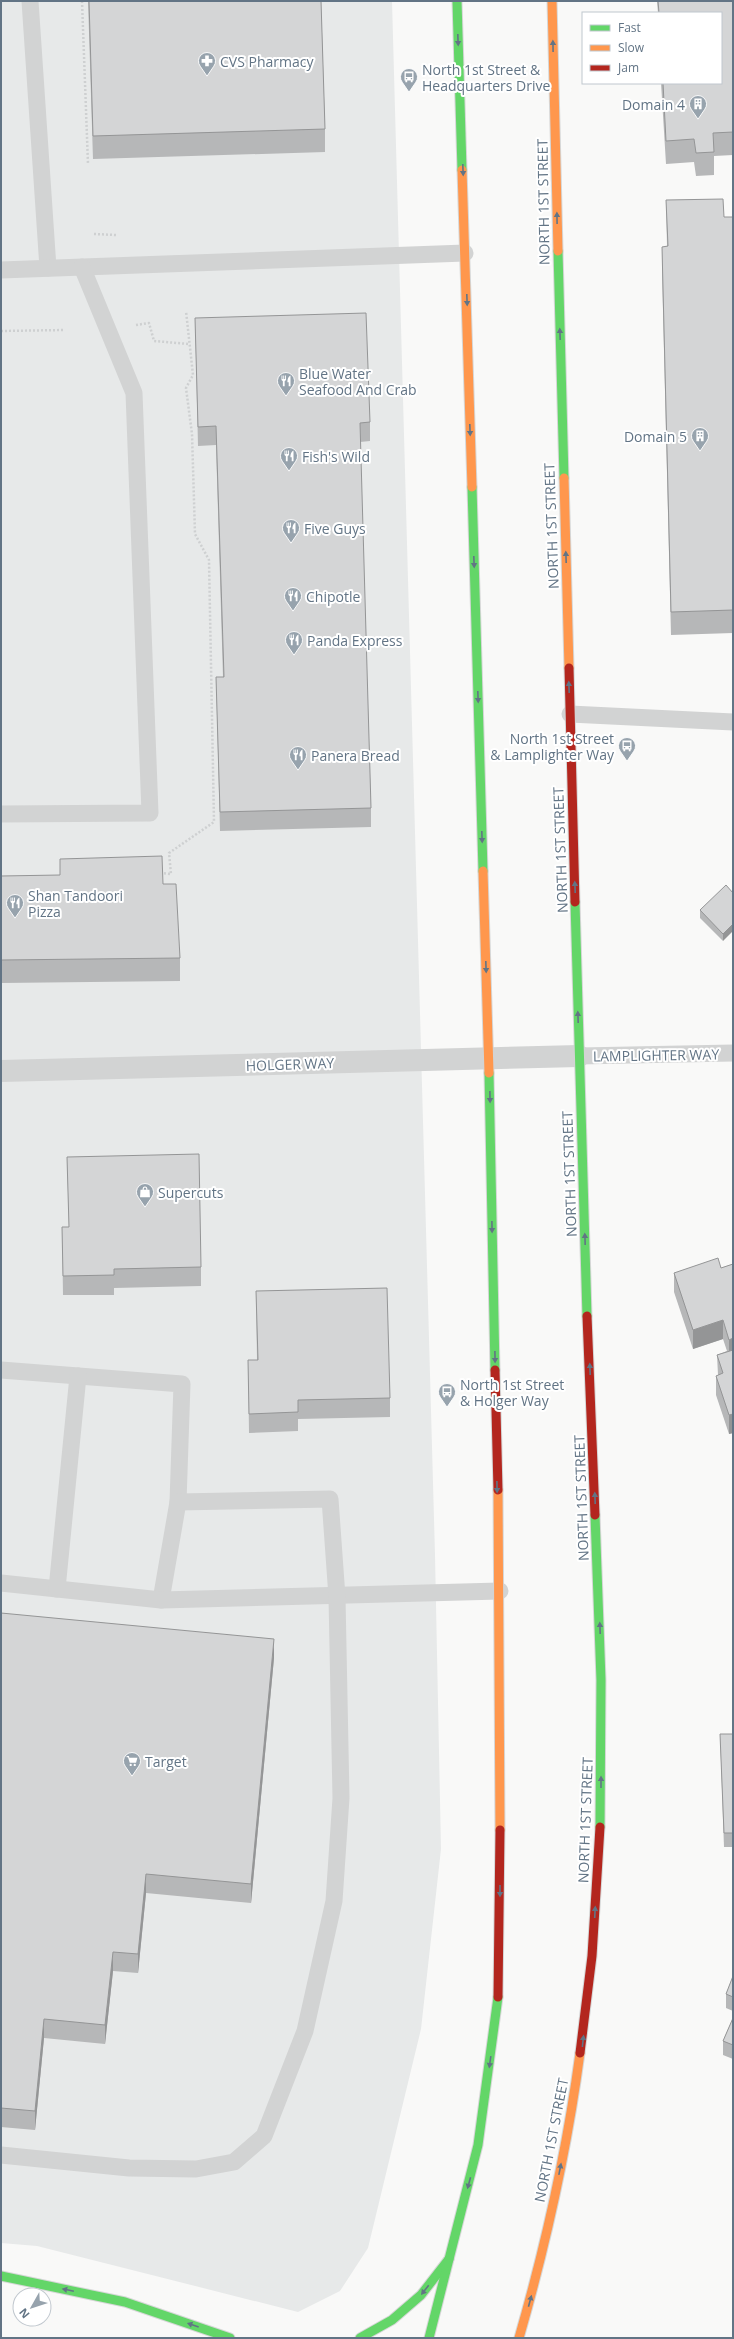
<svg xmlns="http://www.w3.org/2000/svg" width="734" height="2339" font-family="'Open Sans',sans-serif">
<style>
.built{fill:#e7e9e9}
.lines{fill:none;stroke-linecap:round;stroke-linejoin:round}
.fast-casing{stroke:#d6d7d7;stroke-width:11}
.slow-casing{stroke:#d6d7d7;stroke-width:11}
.jam-casing{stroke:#d6d7d7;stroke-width:11}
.path{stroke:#ced0d1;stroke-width:2.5;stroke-dasharray:2 2;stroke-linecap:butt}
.lane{stroke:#d2d3d3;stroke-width:17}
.street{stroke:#d2d3d3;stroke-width:22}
.fast{stroke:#63d668;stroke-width:9}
.slow{stroke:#ff974d;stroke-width:9}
.jam{stroke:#b3261e;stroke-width:9}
.wall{fill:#b6b7b8}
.shaded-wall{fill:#949596}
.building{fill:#d4d5d6;stroke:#949596}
.oneway{fill:#627485}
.labels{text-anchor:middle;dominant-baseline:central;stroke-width:4;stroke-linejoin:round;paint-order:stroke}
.poi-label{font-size:14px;fill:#627485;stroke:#fff;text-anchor:start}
.street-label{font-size:14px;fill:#627485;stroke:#fff}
</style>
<rect width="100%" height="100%" fill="#f9f9f8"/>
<path class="built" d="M1 1H392L435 1555 441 1849 421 2029 368 2248 340 2291 298 2312 37 2246 1 2243Z"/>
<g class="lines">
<defs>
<g id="fast">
<path d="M457 1 462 170"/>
<path d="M558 251 564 478"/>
<path d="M472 487 483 871"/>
<path d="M575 902 587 1316"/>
<path d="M489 1073 495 1370"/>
<path d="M595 1515 601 1680 600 1827"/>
<path d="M1 2276 125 2302 230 2338"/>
<path d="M360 2338 392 2320 421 2295 449 2259"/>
<path d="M429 2338 478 2145 498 1997"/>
</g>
<g id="slow">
<path d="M552 1 558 251"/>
<path d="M462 170 472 487"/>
<path d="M564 478 569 668"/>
<path d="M483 871 489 1073"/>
<path d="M498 1490 500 1830"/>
<path d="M519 2338C546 2244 567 2150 580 2053"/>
</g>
<g id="jam">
<path d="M569 668 575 902"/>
<path d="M587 1316 595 1515"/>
<path d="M495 1370 498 1490"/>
<path d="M498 1997 500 1830"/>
<path d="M580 2053 592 1956 600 1827"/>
</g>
</defs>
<use href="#fast" class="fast-casing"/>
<use href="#slow" class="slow-casing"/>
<use href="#jam" class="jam-casing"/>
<g class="path">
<path d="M82 1 88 164"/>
<path d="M94 234 116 235"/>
<path d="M136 325 149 323 154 341 189 344"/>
<path d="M1 331 65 330"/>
<path d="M160 873 171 874 169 853 214 822 209 560 195 534 192 434 186 388 193 375 186 311"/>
</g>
<g class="lane">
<path d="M30 1 48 268"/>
<path d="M1 270 465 253"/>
<path d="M570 714 733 722"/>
<path d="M1 814 150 813 134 393 82 267"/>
<path d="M579 1056 733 1053"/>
<path d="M1 1370 182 1384 178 1502 161 1600"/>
<path d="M1 1583 161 1600 500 1591"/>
<path d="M57 1589 78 1376"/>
<path d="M1 2155 129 2168 196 2169 234 2162 264 2136 305 2031 334 1901 341 1798 337 1597 330 1499 178 1502"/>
</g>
<path class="street" d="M1 1071 579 1056"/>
<use href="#fast" class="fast"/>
<use href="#slow" class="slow"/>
<use href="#jam" class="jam"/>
</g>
<g class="wall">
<path d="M88 1H321L325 129V152L93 159Z"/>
<path d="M657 1H733V155L714 156V175L696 176 694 162 666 164 661 83H721V13H658Z"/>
<path d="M666 200 724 217H733V633L671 635 662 270V247L667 246Z"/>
<path d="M195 318 370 422V441L360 442 371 808V827L220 831 216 677H223L216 445 198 446Z"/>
<path d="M1 876 163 884 180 958V981L1 983Z"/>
<path d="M733 893 723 941 700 918V910Z"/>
<path d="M67 1157 201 1267V1286L114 1288V1295H63L62 1227H69Z"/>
<path d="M733 1264V1433L729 1434 716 1395V1376L718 1375 717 1355 727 1351 723 1339 693 1349 674 1292V1273L721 1268Z"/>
<path d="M256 1291 390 1398V1417L298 1419V1431L249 1433 248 1360H257Z"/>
<path d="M1 1613 274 1658 251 1903 146 1893 138 1973 113 1971 105 2044 44 2038 35 2130 1 2127Z"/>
<path d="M720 1734H733V1847H724Z"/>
<path d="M733 1976V2011L726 2008V1994Z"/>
<path d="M733 2018V2059L723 2055V2041Z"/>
</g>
<g class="shaded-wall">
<path d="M733 924V931L723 941V934Z"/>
<path d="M723 1320V1339L693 1349V1330Z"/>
<path d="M733 1338V1358L729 1359V1340Z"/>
<path d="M733 1414V1433L729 1434V1415Z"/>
<path d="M274 1639V1658L251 1903V1884Z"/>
<path d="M146 1874V1893L138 1973V1954Z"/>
<path d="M113 1952V1971L105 2044V2025Z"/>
<path d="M44 2019V2038L35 2130V2111Z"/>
</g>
<g class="building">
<path d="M89 1H321L325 129 93 136Z"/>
<path d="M658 1H733V132L713 133 714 152 696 153 694 139 666 141 663 83H721V13H659Z"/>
<path d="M723 199 724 217H733V610L671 612 662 247 668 246 666 200Z"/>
<path d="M366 313 370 422 360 423 371 808 220 812 216 677H224L216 426 198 427 195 318Z"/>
<path d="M162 856 163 884H176L180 958 1 960V876L60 875V859Z"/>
<path d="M726 885 733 893V924L723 934 700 910Z"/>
<path d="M199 1154 201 1267 114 1269V1275L63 1276 62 1227H69L67 1157Z"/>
<path d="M718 1258 721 1268 733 1264V1338L729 1340 723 1320 693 1330 674 1273Z"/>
<path d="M387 1288 390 1398 298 1400V1412L249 1414 248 1360H258L256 1291Z"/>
<path d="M733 1350V1414L729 1415 716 1376 723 1373 717 1355Z"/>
<path d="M1 1613 274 1639 251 1884 146 1874 138 1954 113 1952 105 2025 44 2019 35 2111 1 2108Z"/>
<path d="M720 1734H733V1833H724Z"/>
<path d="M733 1976V1997L726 1994Z"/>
<path d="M733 2018V2045L723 2041Z"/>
</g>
<defs><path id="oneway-solid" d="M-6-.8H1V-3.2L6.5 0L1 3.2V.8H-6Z"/></defs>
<g class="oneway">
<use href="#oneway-solid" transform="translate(458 40) rotate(88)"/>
<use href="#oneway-solid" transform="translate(553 46) rotate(-91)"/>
<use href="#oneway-solid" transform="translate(463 170) rotate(88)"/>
<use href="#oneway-solid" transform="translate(557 218) rotate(-91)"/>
<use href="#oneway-solid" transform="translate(467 300) rotate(88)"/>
<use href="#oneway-solid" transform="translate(560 334) rotate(-92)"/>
<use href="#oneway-solid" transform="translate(470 430) rotate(88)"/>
<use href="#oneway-solid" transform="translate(566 557) rotate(-92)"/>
<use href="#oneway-solid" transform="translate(474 562) rotate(88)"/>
<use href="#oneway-solid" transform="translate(569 687) rotate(-92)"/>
<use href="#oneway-solid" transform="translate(478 697) rotate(88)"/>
<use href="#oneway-solid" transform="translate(482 837) rotate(88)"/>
<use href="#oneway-solid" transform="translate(575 887) rotate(-92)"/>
<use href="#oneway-solid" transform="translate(486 967) rotate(88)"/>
<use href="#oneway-solid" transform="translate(578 1017) rotate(-92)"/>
<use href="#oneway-solid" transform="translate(490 1097) rotate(89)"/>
<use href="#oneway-solid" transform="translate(492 1227) rotate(89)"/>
<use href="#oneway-solid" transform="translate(585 1239) rotate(-92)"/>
<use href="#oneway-solid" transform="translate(495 1357) rotate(89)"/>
<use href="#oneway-solid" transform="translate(590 1369) rotate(-92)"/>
<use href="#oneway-solid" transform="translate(497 1487) rotate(89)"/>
<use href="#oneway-solid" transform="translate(595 1498) rotate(-92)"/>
<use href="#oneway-solid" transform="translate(600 1628) rotate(-92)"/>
<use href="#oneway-solid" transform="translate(601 1782) rotate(-90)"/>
<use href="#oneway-solid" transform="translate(500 1891) rotate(90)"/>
<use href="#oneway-solid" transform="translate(595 1912) rotate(-87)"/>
<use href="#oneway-solid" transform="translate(583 2041) rotate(-84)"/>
<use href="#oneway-solid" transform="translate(490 2062) rotate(98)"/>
<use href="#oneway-solid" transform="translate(560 2169) rotate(-79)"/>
<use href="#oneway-solid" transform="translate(469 2183) rotate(105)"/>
<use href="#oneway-solid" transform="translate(68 2290) rotate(-168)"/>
<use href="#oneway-solid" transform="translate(425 2290) rotate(128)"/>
<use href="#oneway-solid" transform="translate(530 2301) rotate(-75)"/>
<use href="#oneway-solid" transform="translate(193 2325) rotate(-161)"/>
</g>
<defs>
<symbol id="pharmacy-pin" viewBox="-11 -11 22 30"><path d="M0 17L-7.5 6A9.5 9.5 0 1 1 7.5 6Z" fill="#97a3ad" stroke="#fff"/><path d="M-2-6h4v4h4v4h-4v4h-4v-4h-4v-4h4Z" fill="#fff"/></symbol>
<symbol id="bus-pin" viewBox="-11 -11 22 30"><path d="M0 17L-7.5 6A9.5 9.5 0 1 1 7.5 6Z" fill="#97a3ad" stroke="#fff"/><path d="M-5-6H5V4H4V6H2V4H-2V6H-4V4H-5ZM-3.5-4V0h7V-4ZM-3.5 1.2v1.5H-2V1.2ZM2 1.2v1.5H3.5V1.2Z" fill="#fff"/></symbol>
<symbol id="building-pin" viewBox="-11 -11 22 30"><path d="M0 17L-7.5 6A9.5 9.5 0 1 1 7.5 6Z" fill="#97a3ad" stroke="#fff"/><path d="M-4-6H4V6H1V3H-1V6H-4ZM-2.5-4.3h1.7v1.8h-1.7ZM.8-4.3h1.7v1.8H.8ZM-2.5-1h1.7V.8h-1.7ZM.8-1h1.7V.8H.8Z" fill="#fff"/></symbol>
<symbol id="restaurant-pin" viewBox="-11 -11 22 30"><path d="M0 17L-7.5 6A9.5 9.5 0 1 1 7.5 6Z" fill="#97a3ad" stroke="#fff"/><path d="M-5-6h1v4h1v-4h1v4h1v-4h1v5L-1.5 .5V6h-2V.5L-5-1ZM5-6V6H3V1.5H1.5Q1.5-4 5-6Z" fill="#fff"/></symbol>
<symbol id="shop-pin" viewBox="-11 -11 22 30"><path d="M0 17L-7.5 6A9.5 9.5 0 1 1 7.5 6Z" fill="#97a3ad" stroke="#fff"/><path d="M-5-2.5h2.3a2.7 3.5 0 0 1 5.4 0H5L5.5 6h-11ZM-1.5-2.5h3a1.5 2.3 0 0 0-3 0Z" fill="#fff"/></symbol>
<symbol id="supermarket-pin" viewBox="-11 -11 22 30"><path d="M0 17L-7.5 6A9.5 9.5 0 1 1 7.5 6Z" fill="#97a3ad" stroke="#fff"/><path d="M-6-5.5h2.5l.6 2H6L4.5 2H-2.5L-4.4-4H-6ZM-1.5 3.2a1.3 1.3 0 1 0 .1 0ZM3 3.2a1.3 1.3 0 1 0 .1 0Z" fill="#fff"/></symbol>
</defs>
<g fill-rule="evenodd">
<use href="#pharmacy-pin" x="197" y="51" width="20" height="27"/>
<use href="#bus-pin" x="399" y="67" width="20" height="27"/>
<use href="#building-pin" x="688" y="94" width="20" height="27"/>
<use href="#restaurant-pin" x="276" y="371" width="20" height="27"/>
<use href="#building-pin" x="690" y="426" width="20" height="27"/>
<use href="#restaurant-pin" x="279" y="446" width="20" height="27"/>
<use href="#restaurant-pin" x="281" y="518" width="20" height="27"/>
<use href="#restaurant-pin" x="283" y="586" width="20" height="27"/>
<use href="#restaurant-pin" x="284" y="630" width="20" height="27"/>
<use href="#bus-pin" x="617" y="736" width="20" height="27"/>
<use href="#restaurant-pin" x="288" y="745" width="20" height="27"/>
<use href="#restaurant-pin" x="5" y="893" width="20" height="27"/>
<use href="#shop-pin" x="135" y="1182" width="20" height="27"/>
<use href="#bus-pin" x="437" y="1382" width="20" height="27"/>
<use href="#supermarket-pin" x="122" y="1751" width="20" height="27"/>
</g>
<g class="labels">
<g class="poi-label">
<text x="220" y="61">CVS Pharmacy</text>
<text x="422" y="69">North 1st Street &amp;<tspan x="422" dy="16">Headquarters Drive</tspan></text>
<text x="685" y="104" text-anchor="end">Domain 4</text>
<text x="299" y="373">Blue Water<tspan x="299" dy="16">Seafood And Crab</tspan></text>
<text x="687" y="436" text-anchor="end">Domain 5</text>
<text x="302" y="456">Fish's Wild</text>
<text x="304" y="528">Five Guys</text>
<text x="306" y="596">Chipotle</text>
<text x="307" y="640">Panda Express</text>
<text x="614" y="738" text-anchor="end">North 1st Street<tspan x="614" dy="16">&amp; Lamplighter Way</tspan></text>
<text x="311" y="755">Panera Bread</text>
<text x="28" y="895">Shan Tandoori<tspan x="28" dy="16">Pizza</tspan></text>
<text x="158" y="1192">Supercuts</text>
<text x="460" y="1384">North 1st Street<tspan x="460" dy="16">&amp; Holger Way</tspan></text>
<text x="145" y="1761">Target</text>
</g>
<g class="street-label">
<text transform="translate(543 202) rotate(-91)">NORTH 1ST STREET</text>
<text transform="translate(551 526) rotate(-92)">NORTH 1ST STREET</text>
<text transform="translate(560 850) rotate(-92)">NORTH 1ST STREET</text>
<text transform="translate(656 1055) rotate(-1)">LAMPLIGHTER WAY</text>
<text transform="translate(290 1064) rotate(-2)">HOLGER WAY</text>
<text transform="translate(569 1174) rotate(-92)">NORTH 1ST STREET</text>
<text transform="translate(581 1498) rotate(-92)">NORTH 1ST STREET</text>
<text transform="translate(585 1820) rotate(-88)">NORTH 1ST STREET</text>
<text transform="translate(551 2140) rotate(-79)">NORTH 1ST STREET</text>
</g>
</g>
<rect width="734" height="2339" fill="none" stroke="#627485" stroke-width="4"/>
<rect x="582" y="12" width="140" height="72" fill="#ffffff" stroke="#c0c7ce"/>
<rect x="590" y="25" width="20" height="6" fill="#63d668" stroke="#c0c7ce"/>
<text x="618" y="32" font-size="12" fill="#627485">Fast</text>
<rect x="590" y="45" width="20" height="6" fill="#ff974d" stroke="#c0c7ce"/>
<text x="618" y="52" font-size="12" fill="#627485">Slow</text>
<rect x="590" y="65" width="20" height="6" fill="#b3261e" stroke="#c0c7ce"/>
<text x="618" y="72" font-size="12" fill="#627485">Jam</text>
<g transform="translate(32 2307) rotate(231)"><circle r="19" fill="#ffffff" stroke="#c0c7ce"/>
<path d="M0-3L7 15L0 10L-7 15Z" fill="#97a3ad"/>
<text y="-6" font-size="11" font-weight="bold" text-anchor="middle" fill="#627485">N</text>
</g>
</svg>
